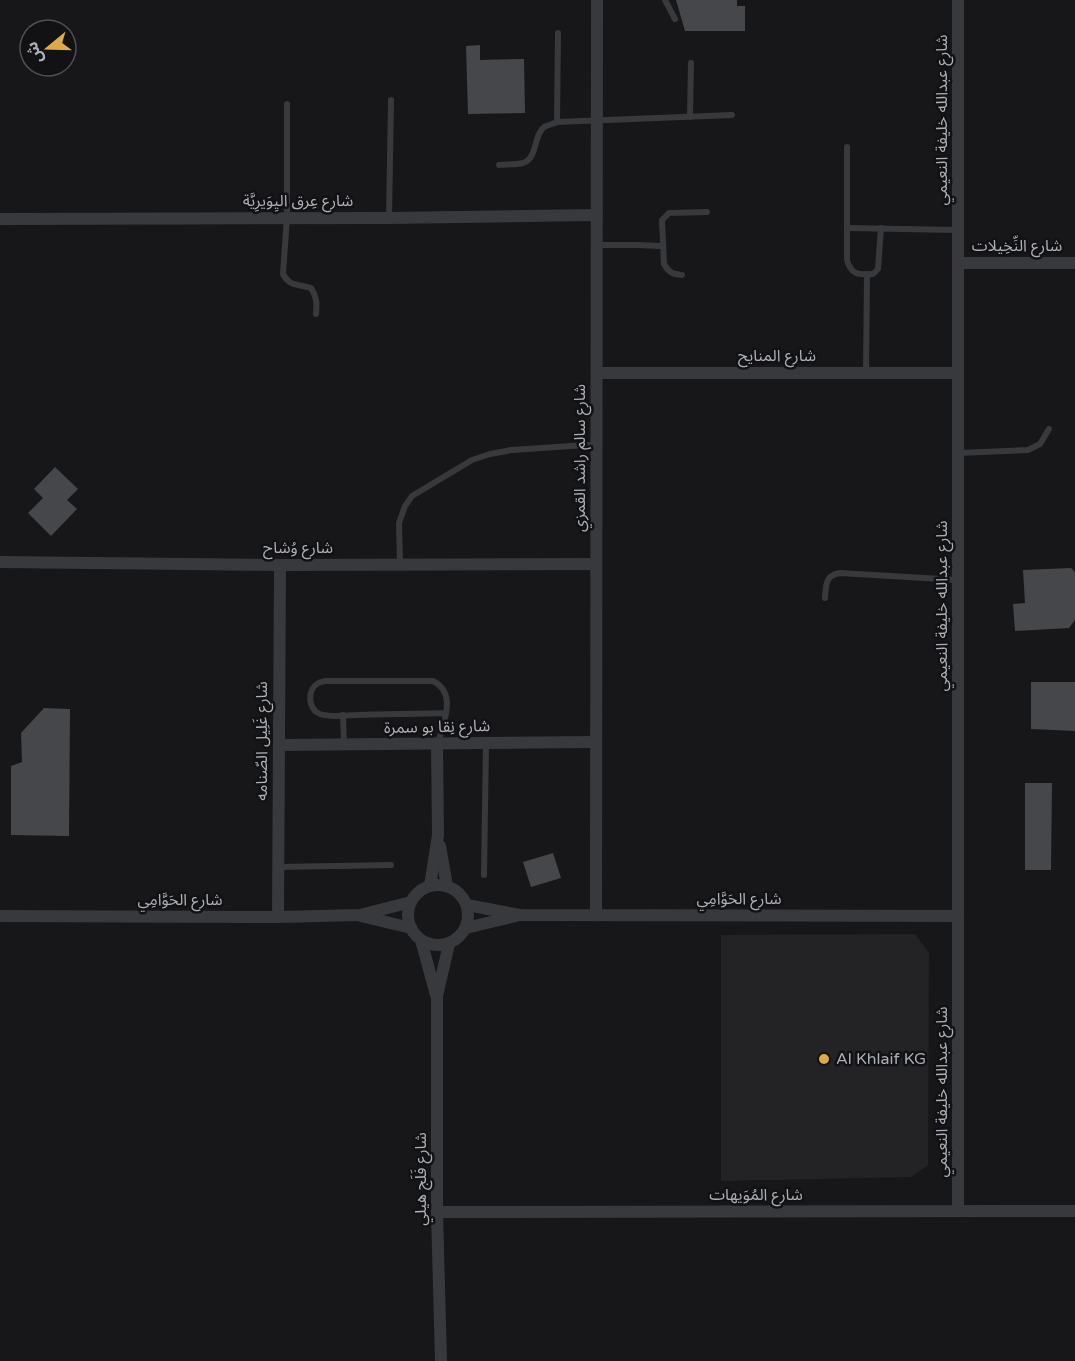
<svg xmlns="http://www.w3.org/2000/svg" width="1075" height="1361" font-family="'Varela Round','Noto Sans Arabic',sans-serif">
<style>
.built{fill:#232326}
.building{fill:#46474b}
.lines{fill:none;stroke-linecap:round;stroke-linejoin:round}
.service{stroke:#38393d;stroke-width:6}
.minor{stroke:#38393d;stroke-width:12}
.poi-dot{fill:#ddaa4a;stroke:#121214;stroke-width:2}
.labels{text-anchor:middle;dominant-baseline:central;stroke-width:5;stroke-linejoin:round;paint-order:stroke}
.street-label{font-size:16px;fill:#abafb7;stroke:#121214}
.poi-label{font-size:16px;fill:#abafb7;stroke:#121214;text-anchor:start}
</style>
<rect width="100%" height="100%" fill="#171719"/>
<path class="built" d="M915 934 929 953 928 1165 911 1177 721 1181V935Z"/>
<g class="building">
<path d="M676 0H737V6H745V31H685Z"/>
<path d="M480 45V60L524 59 525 113 468 114 466 46Z"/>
<path d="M55 467 78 489 67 500 77 509 51 536 28 513 43 498 34 489Z"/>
<path d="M1071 568 1075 572V620L1069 628 1015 631 1013 604 1025 603 1023 570Z"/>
<path d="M1031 682H1075V731L1031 729Z"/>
<path d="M44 708 70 709 69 836 11 835V766L22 762 21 733Z"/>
<path d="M1025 783H1052L1051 870H1025Z"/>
<path d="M553 853 561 878 531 887 523 862Z"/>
</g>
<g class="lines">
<g class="service">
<path d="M665 0 675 19"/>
<path d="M287 104V217L283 274C290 287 298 284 311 288 317 297 317 304 316 314"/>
<path d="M690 117 691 63"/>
<path d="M557 122 558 33"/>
<path d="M847 147V260C851 275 859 275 873 274L878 269 881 228"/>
<path d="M499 165C506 164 516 165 523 163 538 158 533 136 544 127 548 125 553 124 557 122L732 115"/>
<path d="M389 218 391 100"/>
<path d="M848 228 957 230"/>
<path d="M597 245H637L662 246"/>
<path d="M682 275C673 274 669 273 664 264L662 220 669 213 707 212"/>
<path d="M866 373 867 274"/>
<path d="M958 453 1028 450 1040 444 1049 429"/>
<path d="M400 564 399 523 405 506 412 496 472 460 490 454 512 450 586 445H597"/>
<path d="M825 598C826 586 825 575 840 573L958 580"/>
<path d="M343 715 344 744"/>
<path d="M438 743C444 722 457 693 433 681H326C305 683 307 710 320 714 331 718 346 715 357 715 387 714 417 714 446 713"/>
<path d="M278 867 391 865"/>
<path d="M484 875 486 743"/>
</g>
<g class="minor">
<path d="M958 0V1211"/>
<path d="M0 219 389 218 597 215"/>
<path d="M958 263H1075"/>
<path d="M597 373H958"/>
<path d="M0 562 280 565 596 564"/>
<path d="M279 745 596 742"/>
<path d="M440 846 447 886"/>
<circle cx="438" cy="915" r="30"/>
<path d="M430 886 438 835 437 743"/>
<path d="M467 905 520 915 958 916"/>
<path d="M596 915 597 0"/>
<path d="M0 916 278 917 360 915 411 902"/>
<path d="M361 916 411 928"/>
<path d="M278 917 280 565"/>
<path d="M466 928 516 916"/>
<path d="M421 940 436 995"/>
<path d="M437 1212 1075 1211"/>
<path d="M441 1361 437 1212V996L449 944"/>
</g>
</g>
<circle class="poi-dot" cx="824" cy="1059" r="6"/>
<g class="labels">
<g class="street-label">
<text transform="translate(942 120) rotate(-90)">شارع عبدالله خليفة النعيمي</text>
<text x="298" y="201">شارع عِرق اليِوَيرِيَّة</text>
<text x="1017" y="246">شارع النِّخِيلات</text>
<text x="777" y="356">شارع المنايح</text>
<text transform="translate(580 458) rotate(-90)">شارع سالم راشد القمزي</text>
<text x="298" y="548">شارع وُشاح</text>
<text transform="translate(942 606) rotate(-90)">شارع عبدالله خليفة النعيمي</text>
<text transform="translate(437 727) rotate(-1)">شارع نِقا بو سمرة</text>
<text transform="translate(262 741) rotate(-90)">شارع غَلِيل الصّنامه</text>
<text x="739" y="899">شارع الحَوَّامِي</text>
<text x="180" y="900">شارع الحَوَّامِي</text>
<text transform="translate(942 1092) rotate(-90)">شارع عبدالله خليفة النعيمي</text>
<text transform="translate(421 1179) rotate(-90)">شارع فَلَج هيلي</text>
<text x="756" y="1195">شارع المُوَيهات</text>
</g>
<g class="poi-label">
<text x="836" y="1059">Al Khlaif KG</text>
</g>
</g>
<g transform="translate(48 48) rotate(251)"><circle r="28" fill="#121214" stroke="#4f5155" stroke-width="1.5"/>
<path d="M0-4.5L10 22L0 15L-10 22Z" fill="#ddaa4a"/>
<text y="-9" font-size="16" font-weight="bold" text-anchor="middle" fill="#abafb7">ش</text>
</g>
</svg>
